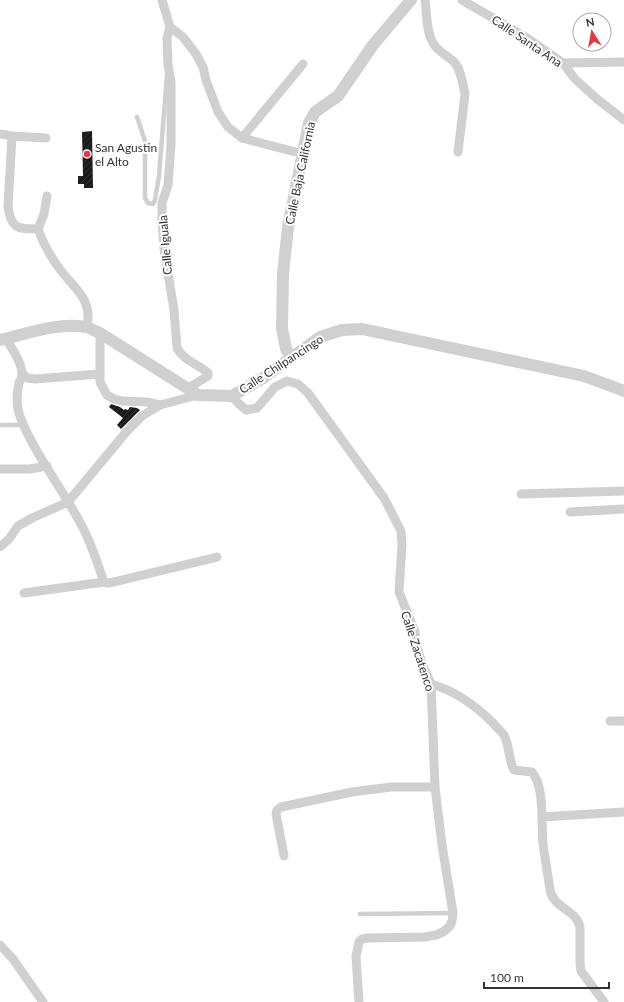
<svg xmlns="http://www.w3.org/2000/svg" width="624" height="1002" font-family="Lato,sans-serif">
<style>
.building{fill:url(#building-hatch)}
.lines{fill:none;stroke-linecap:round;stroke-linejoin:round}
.service{stroke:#d0d0d0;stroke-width:4.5}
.minor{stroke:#d0d0d0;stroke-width:9}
.tertiary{stroke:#d0d0d0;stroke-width:12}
.poi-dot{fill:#e63946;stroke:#fff;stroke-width:1.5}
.labels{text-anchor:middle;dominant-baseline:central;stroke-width:4;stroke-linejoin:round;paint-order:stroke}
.street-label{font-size:12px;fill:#333;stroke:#fff}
.poi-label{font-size:12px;fill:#333;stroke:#fff;text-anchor:start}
</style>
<defs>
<pattern id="building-hatch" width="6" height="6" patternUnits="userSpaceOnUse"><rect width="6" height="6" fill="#1a1a1a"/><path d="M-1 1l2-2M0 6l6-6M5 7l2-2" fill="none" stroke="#333"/></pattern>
</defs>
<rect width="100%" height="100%" fill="#fff"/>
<g class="building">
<path d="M92 131 93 188H84V184H78V176H83L82 132Z"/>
<path d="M111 404 120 407 124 410 125 409 128 410 130 407 137 408 140 410 121 429 117 425 123 418 109 407Z"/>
</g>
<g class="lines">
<g class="service">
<path d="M137 117 145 141V198L148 203 153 204 155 200 159 176 167 75"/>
<path d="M0 425H23"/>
<path d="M360 914 453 913"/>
</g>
<g class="minor">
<path d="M162 0 170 27 183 37 196 54 203 67 206 80 218 112 228 127 242 138 303 154"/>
<path d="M425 0C427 14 426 31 433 43 438 52 447 55 454 62 461 69 463 85 465 94L458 152"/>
<path d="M462 0 527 38 563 63 575 79 597 99 624 120"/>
<path d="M170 27 167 38 168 65 171 82V145L168 185 162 203V219L164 249 174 310 177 348C184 361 198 364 208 373V376L187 389"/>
<path d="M563 63 624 62"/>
<path d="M0 134 12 136 46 138"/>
<path d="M12 136 8 206C11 229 17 229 38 229 43 243 50 256 59 268 74 289 93 298 87 327"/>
<path d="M242 138 303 64"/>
<path d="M38 229 44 214 47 196"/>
<path d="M100 333V382L107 395 114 399 122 401 147 402 160 405 198 395"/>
<path d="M6 339C11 347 23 364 22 375 22 378 20 381 19 383 16 396 16 407 21 419 35 454 59 484 77 517 89 537 96 559 104 582L109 583 217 557"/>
<path d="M22 374 28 378 35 379 100 374"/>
<path d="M232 396 238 403 246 410 257 408 275 387 287 381 298 384 308 393 384 498 401 531 402 544 399 592 415 632 417 647 422 663 431 684 435 787 442 845 453 913 452 921 450 926 443 932 436 935 425 937 368 938 362 939 359 942 356 956 359 1002"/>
<path d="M0 469H30L47 466"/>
<path d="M521 494 624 491"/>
<path d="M570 512 624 509"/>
<path d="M0 547 9 539 18 526 32 518 68 502 127 431 142 416 160 405"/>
<path d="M24 593 104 582"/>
<path d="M431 684C456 691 475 705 493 723 496 727 501 731 504 735 510 746 508 759 514 770L532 772C545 787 541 825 543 844 545 859 548 875 550 890 554 909 576 909 580 927V963L581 971 604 1002"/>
<path d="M610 721H624"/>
<path d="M542 817 624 812"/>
<path d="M284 856 276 814 277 810 281 807 352 792 391 787H435"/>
<path d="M0 945 13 959 43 1002"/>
</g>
<g class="tertiary">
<path d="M0 340C27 334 57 322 86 327 90 328 95 331 100 333L198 395 232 396 263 378 320 337 342 330 362 329 584 376 624 391"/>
<path d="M291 357 286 349 282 328 283 274 288 227 309 123 315 112 338 96 373 45 411 0"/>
</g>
</g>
<circle class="poi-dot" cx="87" cy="154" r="4"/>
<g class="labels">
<g class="street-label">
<text transform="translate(527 41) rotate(34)">Calle Santa Ana</text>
<text transform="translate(300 173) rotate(-78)">Calle Baja California</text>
<text transform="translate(165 245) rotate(-95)">Calle Iguala</text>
<text transform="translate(281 364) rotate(-33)">Calle Chilpancingo</text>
<text transform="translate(418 651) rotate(72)">Calle Zacatenco</text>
</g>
<g class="poi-label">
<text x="95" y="147">San Agustin<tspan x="95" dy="14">el Alto</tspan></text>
</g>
</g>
<g transform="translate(592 32) rotate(349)"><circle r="19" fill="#ffffff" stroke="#adadad"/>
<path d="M0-3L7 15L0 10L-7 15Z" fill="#e63946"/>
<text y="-6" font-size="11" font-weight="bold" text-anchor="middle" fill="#333333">N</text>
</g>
<path d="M484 982v6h125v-6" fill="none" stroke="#333333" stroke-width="2"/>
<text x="490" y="982" font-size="12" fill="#333333" stroke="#ffffff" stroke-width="3" paint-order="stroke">100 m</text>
</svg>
